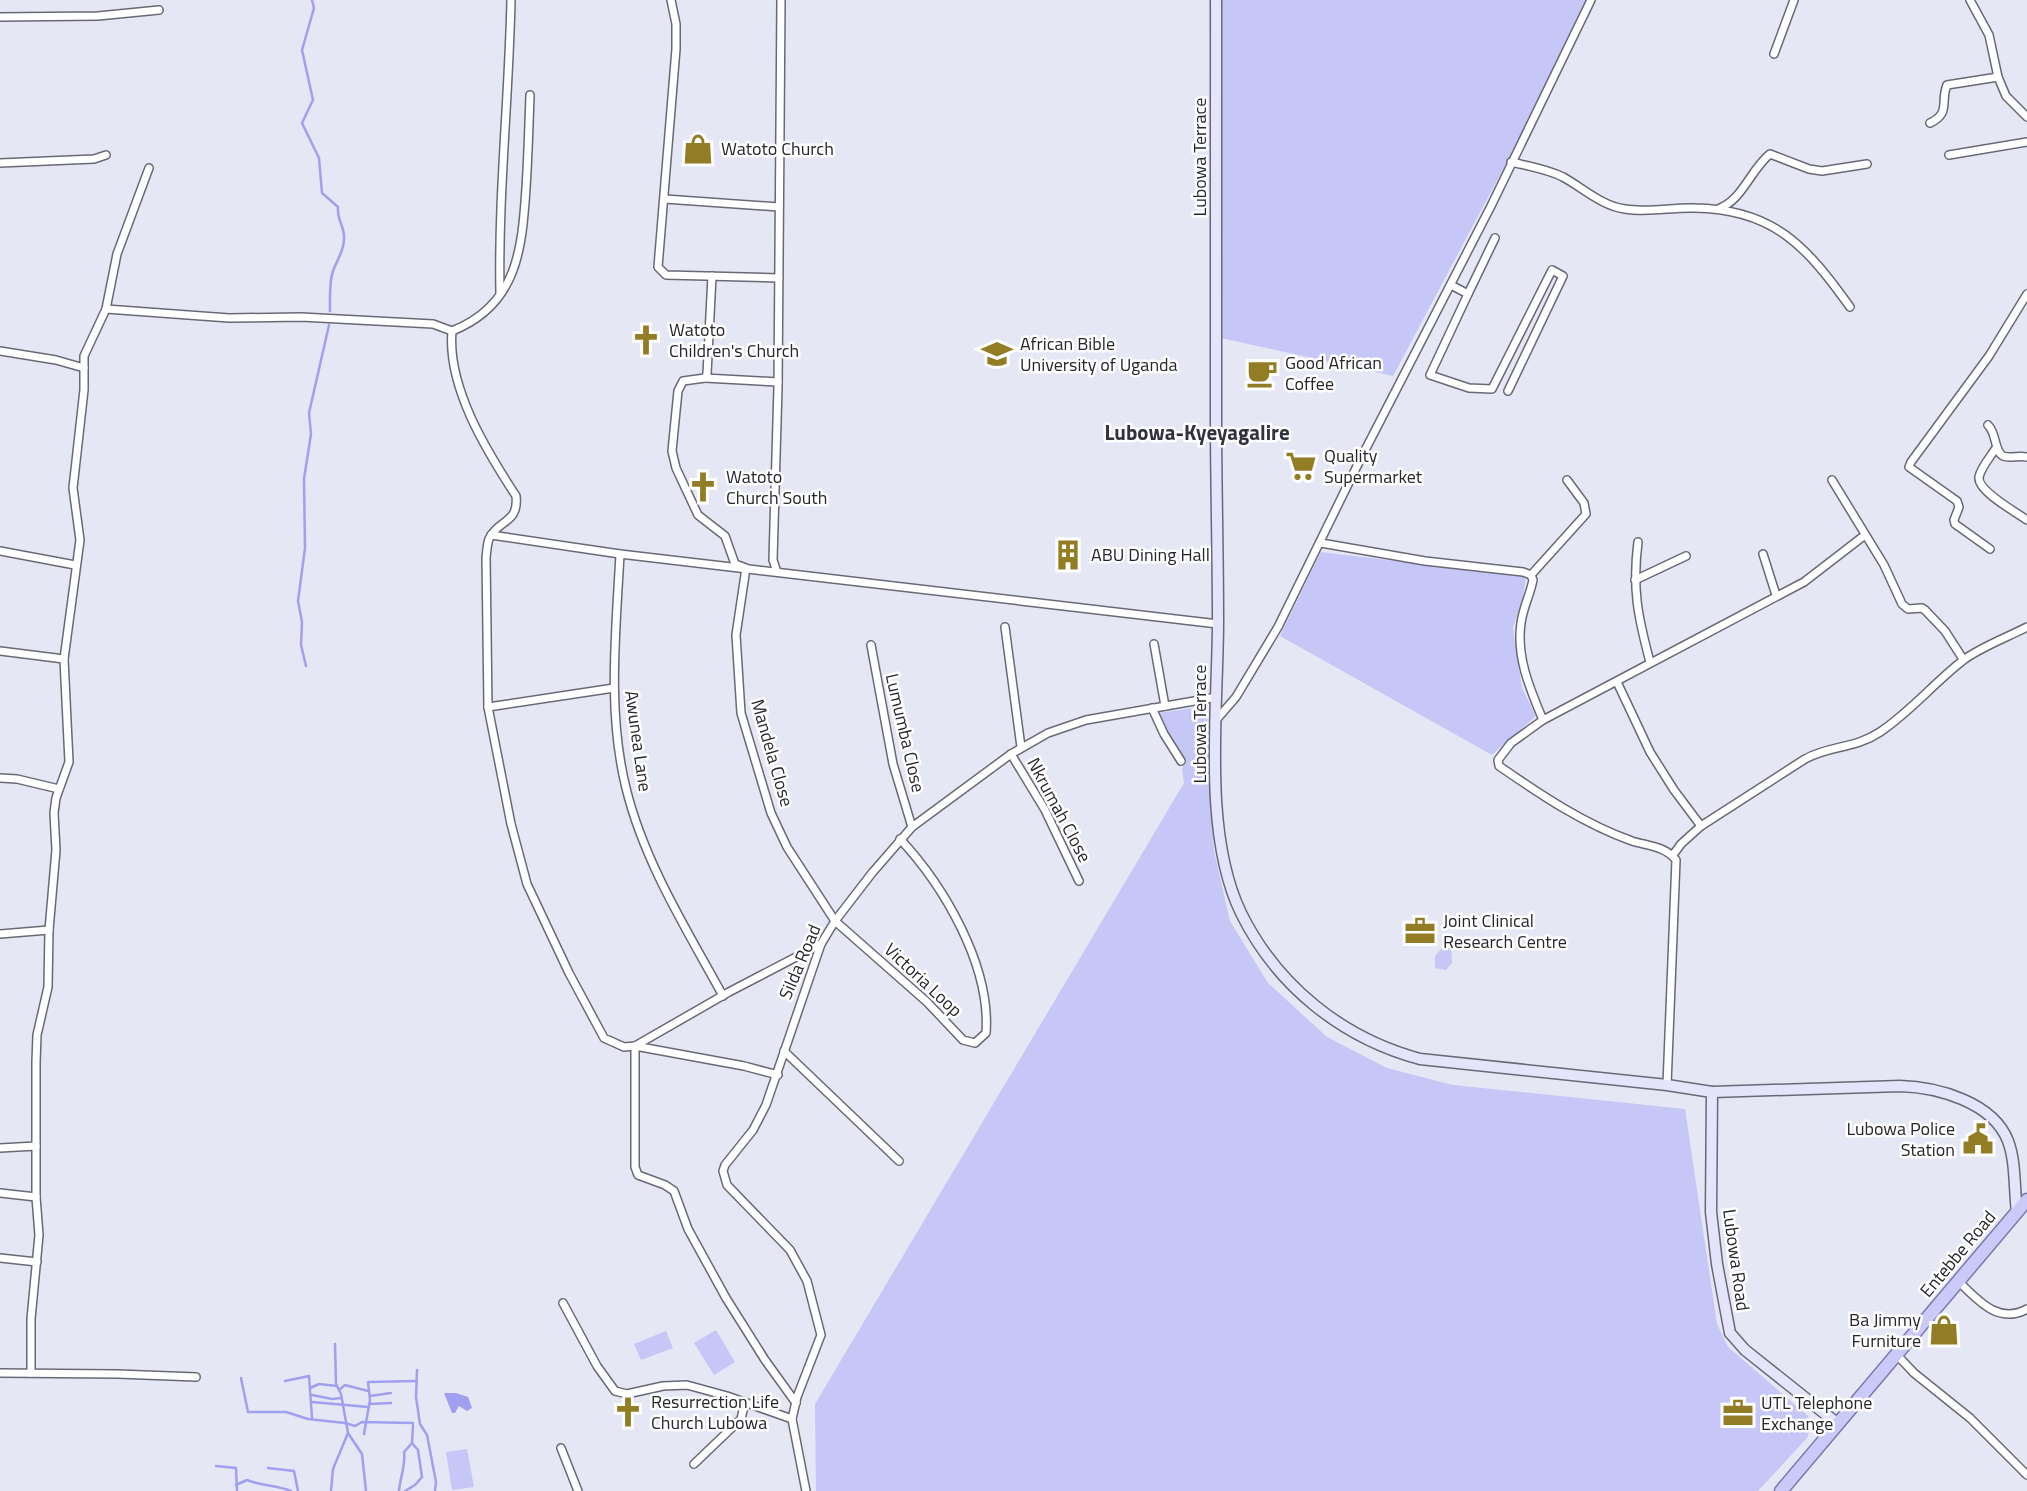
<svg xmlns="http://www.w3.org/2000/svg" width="2027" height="1491" font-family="'Titillium Web',sans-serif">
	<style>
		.green { fill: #c6c6f7 }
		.water { fill: #a19fef }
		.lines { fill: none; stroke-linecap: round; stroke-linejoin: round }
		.stream { stroke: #a19fef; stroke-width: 2.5 }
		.street-casing { stroke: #696976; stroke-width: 10 }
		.secondary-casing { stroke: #696976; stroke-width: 13 }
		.primary-casing { stroke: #7979ac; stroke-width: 15 }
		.street { stroke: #fff; stroke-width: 7 }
		.secondary { stroke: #e4e4fb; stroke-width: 10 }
		.primary { stroke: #cac9f7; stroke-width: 12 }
		.labels { text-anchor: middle; stroke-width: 5; stroke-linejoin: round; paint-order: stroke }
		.poi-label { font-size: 18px; fill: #26262b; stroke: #fff; text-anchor: start }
		.street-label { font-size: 18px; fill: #26262b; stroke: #fff }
		.quarter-label { font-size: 21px; font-weight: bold; fill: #32323d; stroke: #fff }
	</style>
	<rect width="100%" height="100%" fill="#e6e7f5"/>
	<!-- green -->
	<g class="green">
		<polygon points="1221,0 1586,0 1561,60 1393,376 1221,338"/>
		<polygon points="1321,552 1526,577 1523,598 1513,628 1522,688 1536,716 1492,755 1280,636"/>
		<polygon points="1195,708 1201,710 1207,716 1214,851 1230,921 1268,983 1327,1037 1387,1068 1453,1085 1685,1109 1717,1324 1728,1347 1808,1416 1811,1426 1807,1438 1758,1491 816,1491 815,1404 1184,783 1182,769 1186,761 1157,713"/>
		<polygon points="1451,938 1452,963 1446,970 1435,968 1435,956"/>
		<polygon points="716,1330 735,1362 714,1375 694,1343"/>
		<polygon points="666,1331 673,1348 641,1360 634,1344"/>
		<polygon points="467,1449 474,1487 452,1490 446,1452"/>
	</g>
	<!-- water -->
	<polygon class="water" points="444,1393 456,1393 468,1397 472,1408 467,1411 459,1406 455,1413 452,1413"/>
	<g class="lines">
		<!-- stream -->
		<g class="stream">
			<path d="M312,0L314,8L302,50L313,100L302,123L319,158L322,193L338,207C337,222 345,226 344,239C344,251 337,260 333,271C329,283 330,298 330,311"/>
			<polyline points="306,666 301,645 302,622 298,601 305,548 304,479 311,434 309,413 329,325"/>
			<polyline points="335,1344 336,1384 341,1394 348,1433 362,1454 366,1491"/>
			<polyline points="417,1370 416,1397 420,1424 427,1435 436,1482 435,1491"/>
			<polyline points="241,1378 248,1412 286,1412 308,1419 345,1423 355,1426 362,1422 413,1423"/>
			<polyline points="285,1381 309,1376 312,1418"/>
			<polyline points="310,1388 319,1384 337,1386"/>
			<polyline points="339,1390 345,1385 368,1391"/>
			<polyline points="312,1395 332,1399 341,1398"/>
			<polyline points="370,1396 391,1393"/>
			<polyline points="312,1402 368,1407"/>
			<polyline points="369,1404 391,1403"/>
			<polyline points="364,1434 370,1400 368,1382 417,1381"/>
			<polyline points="216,1466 236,1468 237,1491"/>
			<polyline points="268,1468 294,1471 298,1491"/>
			<path d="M236,1485L247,1480C261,1486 276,1485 291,1491"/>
			<polyline points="331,1491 333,1469 348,1433"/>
			<path d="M399,1491C400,1478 406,1464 404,1452L412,1443L413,1425"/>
			<polyline points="405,1491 415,1485 422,1477 418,1450 412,1443"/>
		</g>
		<!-- street casing -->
		<g class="street-casing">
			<g id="street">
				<polyline points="671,0 676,24 676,49 658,267 666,275 779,278"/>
				<polyline points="1970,0 1989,35 1998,77 2006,96 2027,117"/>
				<polyline points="0,17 98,16 159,10"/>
				<polyline points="1774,54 1794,0"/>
				<path d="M1930,123C1951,113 1940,102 1947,85L1998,77"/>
				<polyline points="1949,155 2027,142"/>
				<path d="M1511,162C1528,166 1547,169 1563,177C1583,188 1602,206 1625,209C1648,213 1672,207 1695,208C1774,209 1807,247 1850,307"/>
				<polyline points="0,163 94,159 106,155"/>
				<polyline points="665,199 779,207"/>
				<path d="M1718,209C1743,200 1750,170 1770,154L1809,169L1822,171L1867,164"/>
				<path d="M712,276L707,374L705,378L683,381L678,391L672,451L676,468L698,515L725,536L735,564L746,568L736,635L741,713L771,813L787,847L835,921L927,1002L963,1040L975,1043L986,1033C991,966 944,886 900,839"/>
				<polyline points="1451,285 1468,294 1495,238"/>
				<path d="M500,293C498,195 509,98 511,0"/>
				<polyline points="1468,294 1430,375 1469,388 1492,389 1552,270 1563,276 1508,391"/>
				<path d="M106,309L229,318L301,317L433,324L452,331C447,387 486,450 516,496C519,524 498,519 489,539C487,544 487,551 486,557L488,707L511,824L527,884L569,973L604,1038L624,1047L635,1046L729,992L821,944"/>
				<path d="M452,331C518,305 522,248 526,188C528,157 529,126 530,95"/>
				<polyline points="0,351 56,360 84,368"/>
				<polyline points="705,378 778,382"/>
				<path d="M1988,425C1997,434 1994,451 2003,456C2010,459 2019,455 2027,457"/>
				<path d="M1996,448C1991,456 1981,467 1979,477C1977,491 2016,512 2027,520"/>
				<polyline points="1832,480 1884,565 1902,604 1908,609 1922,608 1925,610 1945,631 1963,659"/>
				<polyline points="491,535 620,554 1218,624"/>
				<path d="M1638,542C1632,589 1638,617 1650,662"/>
				<path d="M1321,543L1425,561L1523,572L1531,575L1533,580C1530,595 1523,608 1521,623C1516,657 1530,689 1543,720"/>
				<polyline points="1990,549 1955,524 1954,520 1959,507 1957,501 1909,467 1911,462 1989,356 2027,294"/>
				<polyline points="0,551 75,565"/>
				<path d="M620,554C616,631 607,712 626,788C644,862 687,930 723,996"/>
				<polyline points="1763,554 1776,595"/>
				<polyline points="777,572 773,560 778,387 781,0"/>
				<polyline points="1531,575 1586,514 1584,503 1567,480"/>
				<polyline points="1635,580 1686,556"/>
				<polyline points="1005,627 1021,747"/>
				<polyline points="1154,644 1165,706"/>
				<polyline points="871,645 893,764 912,827"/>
				<polyline points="0,651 64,659"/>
				<polyline points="1617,682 1650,752 1674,790 1701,826"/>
				<polyline points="488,707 614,688"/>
				<polyline points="1152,708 1164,734 1181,761"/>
				<polyline points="1217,719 1236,697 1278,627 1360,460 1491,206 1591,0"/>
				<polyline points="1011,754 1045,810 1079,881"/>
				<polyline points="0,778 17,779 59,789"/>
				<path d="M1673,855L1681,844L1701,826L1805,759C1830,745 1855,749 1880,732C1910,712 1933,684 1961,662C1976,649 2008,637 2027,627"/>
				<polyline points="0,934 49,930"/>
				<polyline points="784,1051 899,1161"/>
				<polyline points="778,1075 744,1066 635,1046 635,1167 638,1175 665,1185 674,1191 688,1229 726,1298 765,1360 796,1403"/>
				<path d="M1667,1085L1676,860C1665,846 1648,846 1632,841C1584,824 1541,795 1499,766L1498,760L1511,743L1543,720L1804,582L1865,535"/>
				<polyline points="0,1148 36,1146"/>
				<polyline points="0,1193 36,1197"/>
				<polyline points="0,1258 37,1262"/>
				<path d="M1958,1281C1978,1300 1998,1325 2027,1309"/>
				<polyline points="563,1303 597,1366 615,1391 627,1394 663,1386 687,1385 727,1396 792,1419"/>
				<polyline points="1896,1354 1914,1373 1970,1418 2027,1475"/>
				<polyline points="0,1373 118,1374 196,1377"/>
				<polyline points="31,1373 31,1319 39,1235 36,1197 36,1062 37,1035 48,987 49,930 56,850 54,813 56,798 69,762 64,659 80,540 73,488 84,390 84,356 106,309 117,254 149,168"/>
				<polyline points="561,1448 578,1491"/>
				<polyline points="694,1464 741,1419 745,1402"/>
				<polyline points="806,1491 792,1419 797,1397 821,1335 807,1281 790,1250 727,1185 723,1171 725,1165 753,1130 766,1105 821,944 835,921 872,873 912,827 1011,754 1048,733 1086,720 1217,697"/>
			</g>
		</g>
		<!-- secondary casing -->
		<g class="secondary-casing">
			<g id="secondary">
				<path d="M1216,0C1217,139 1216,278 1216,418C1216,485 1218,553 1218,621C1218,709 1202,833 1241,913C1277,986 1342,1038 1420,1059L1667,1085L1712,1092L1900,1086C1937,1087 1993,1102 2008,1141C2016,1162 2014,1189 2017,1212"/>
				<polyline points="1712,1092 1711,1212 1717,1264 1730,1333 1745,1350 1838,1424"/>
			</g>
		</g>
		<!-- primary casing -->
		<g class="primary-casing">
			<polyline id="primary" points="1781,1491 2027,1200"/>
		</g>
		<!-- street -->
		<use href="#street" class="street"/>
		<!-- secondary -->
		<use href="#secondary" class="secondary"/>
		<!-- primary -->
		<use href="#primary" class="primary"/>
	</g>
	<!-- icons -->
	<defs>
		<g id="shop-bare" transform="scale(2.415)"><path d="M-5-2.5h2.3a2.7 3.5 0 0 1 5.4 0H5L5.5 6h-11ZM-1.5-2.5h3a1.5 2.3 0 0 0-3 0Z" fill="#937d24" stroke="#fff" stroke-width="2.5" paint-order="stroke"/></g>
		<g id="church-bare" transform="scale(2.415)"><path d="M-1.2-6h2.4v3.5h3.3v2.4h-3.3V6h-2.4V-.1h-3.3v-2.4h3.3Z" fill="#937d24" stroke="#fff" stroke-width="2.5" paint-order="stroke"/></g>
		<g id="university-bare" transform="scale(2.415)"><path d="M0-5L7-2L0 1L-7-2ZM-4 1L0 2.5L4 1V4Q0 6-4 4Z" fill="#937d24" stroke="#fff" stroke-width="2.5" paint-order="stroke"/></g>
		<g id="cafe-bare" transform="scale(2.415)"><path d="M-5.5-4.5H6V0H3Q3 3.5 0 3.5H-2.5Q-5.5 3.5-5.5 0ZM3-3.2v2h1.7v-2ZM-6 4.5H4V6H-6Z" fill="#937d24" stroke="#fff" stroke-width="2.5" paint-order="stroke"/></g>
		<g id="supermarket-bare" transform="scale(2.415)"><path d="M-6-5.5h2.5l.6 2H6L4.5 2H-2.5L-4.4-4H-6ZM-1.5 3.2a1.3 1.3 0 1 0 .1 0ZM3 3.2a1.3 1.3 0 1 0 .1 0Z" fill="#937d24" stroke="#fff" stroke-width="2.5" paint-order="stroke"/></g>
		<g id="building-bare" transform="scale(2.415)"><path d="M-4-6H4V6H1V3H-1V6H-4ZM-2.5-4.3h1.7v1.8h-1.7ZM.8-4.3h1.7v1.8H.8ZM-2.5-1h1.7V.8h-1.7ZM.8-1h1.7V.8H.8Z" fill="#937d24" stroke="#fff" stroke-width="2.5" paint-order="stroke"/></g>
		<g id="office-bare" transform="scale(2.415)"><path d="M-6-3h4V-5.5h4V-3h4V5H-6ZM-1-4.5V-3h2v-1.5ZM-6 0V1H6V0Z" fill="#937d24" stroke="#fff" stroke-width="2.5" paint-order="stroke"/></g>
		<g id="civic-bare" transform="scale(2.415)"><path d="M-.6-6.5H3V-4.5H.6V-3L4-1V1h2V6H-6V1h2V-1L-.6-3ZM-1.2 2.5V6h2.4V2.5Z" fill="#937d24" stroke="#fff" stroke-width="2.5" paint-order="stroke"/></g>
	</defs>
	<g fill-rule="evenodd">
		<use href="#shop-bare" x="698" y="149"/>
		<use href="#church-bare" x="646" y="340"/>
		<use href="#university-bare" x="997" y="354"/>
		<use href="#cafe-bare" x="1262" y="373"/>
		<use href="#supermarket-bare" x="1301" y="466"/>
		<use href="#church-bare" x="703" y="487"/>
		<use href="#building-bare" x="1068" y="555"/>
		<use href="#office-bare" x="1420" y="931"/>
		<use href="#civic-bare" x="1978" y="1139"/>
		<use href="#shop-bare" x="1944" y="1330"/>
		<use href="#church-bare" x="628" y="1412"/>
		<use href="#office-bare" x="1738" y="1413"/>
	</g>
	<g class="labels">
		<!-- poi labels -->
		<g class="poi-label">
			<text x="721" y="155">Watoto Church</text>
			<text x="669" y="336">Watoto<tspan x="669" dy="21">Children's Church</tspan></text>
			<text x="1020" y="350">African Bible<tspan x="1020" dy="21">University of Uganda</tspan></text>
			<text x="1285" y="369">Good African<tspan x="1285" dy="21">Coffee</tspan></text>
			<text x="1324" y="462">Quality<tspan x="1324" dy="21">Supermarket</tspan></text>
			<text x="726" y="483">Watoto<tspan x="726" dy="21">Church South</tspan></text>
			<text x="1091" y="561">ABU Dining Hall</text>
			<text x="1443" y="927">Joint Clinical<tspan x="1443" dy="21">Research Centre</tspan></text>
			<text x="1955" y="1135" text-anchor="end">Lubowa Police<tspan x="1955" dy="21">Station</tspan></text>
			<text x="1921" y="1326" text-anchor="end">Ba Jimmy<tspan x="1921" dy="21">Furniture</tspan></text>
			<text x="651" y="1408">Resurrection Life<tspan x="651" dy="21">Church Lubowa</tspan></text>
			<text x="1761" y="1409">UTL Telephone<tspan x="1761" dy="21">Exchange</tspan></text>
		</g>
		<!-- street labels -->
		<g class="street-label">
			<text transform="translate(1200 157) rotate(-90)" y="6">Lubowa Terrace</text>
			<text transform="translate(1200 724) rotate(-90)" y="6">Lubowa Terrace</text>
			<text transform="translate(905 733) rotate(77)" y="6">Lumumba Close</text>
			<text transform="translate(638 741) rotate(82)" y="6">Awunea Lane</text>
			<text transform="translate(772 753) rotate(74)" y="6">Mandela Close</text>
			<text transform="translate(1059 810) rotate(62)" y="6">Nkrumah Close</text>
			<text transform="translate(800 962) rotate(-67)" y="6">Silda Road</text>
			<text transform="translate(923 980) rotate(43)" y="6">Victoria Loop</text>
			<text transform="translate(1958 1254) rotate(-50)" y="6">Entebbe Road</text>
			<text transform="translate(1736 1260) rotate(82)" y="6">Lubowa Road</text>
		</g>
		<!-- quarter labels -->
		<g class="quarter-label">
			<text x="1197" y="440">Lubowa-Kyeyagalire</text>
		</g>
	</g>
</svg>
